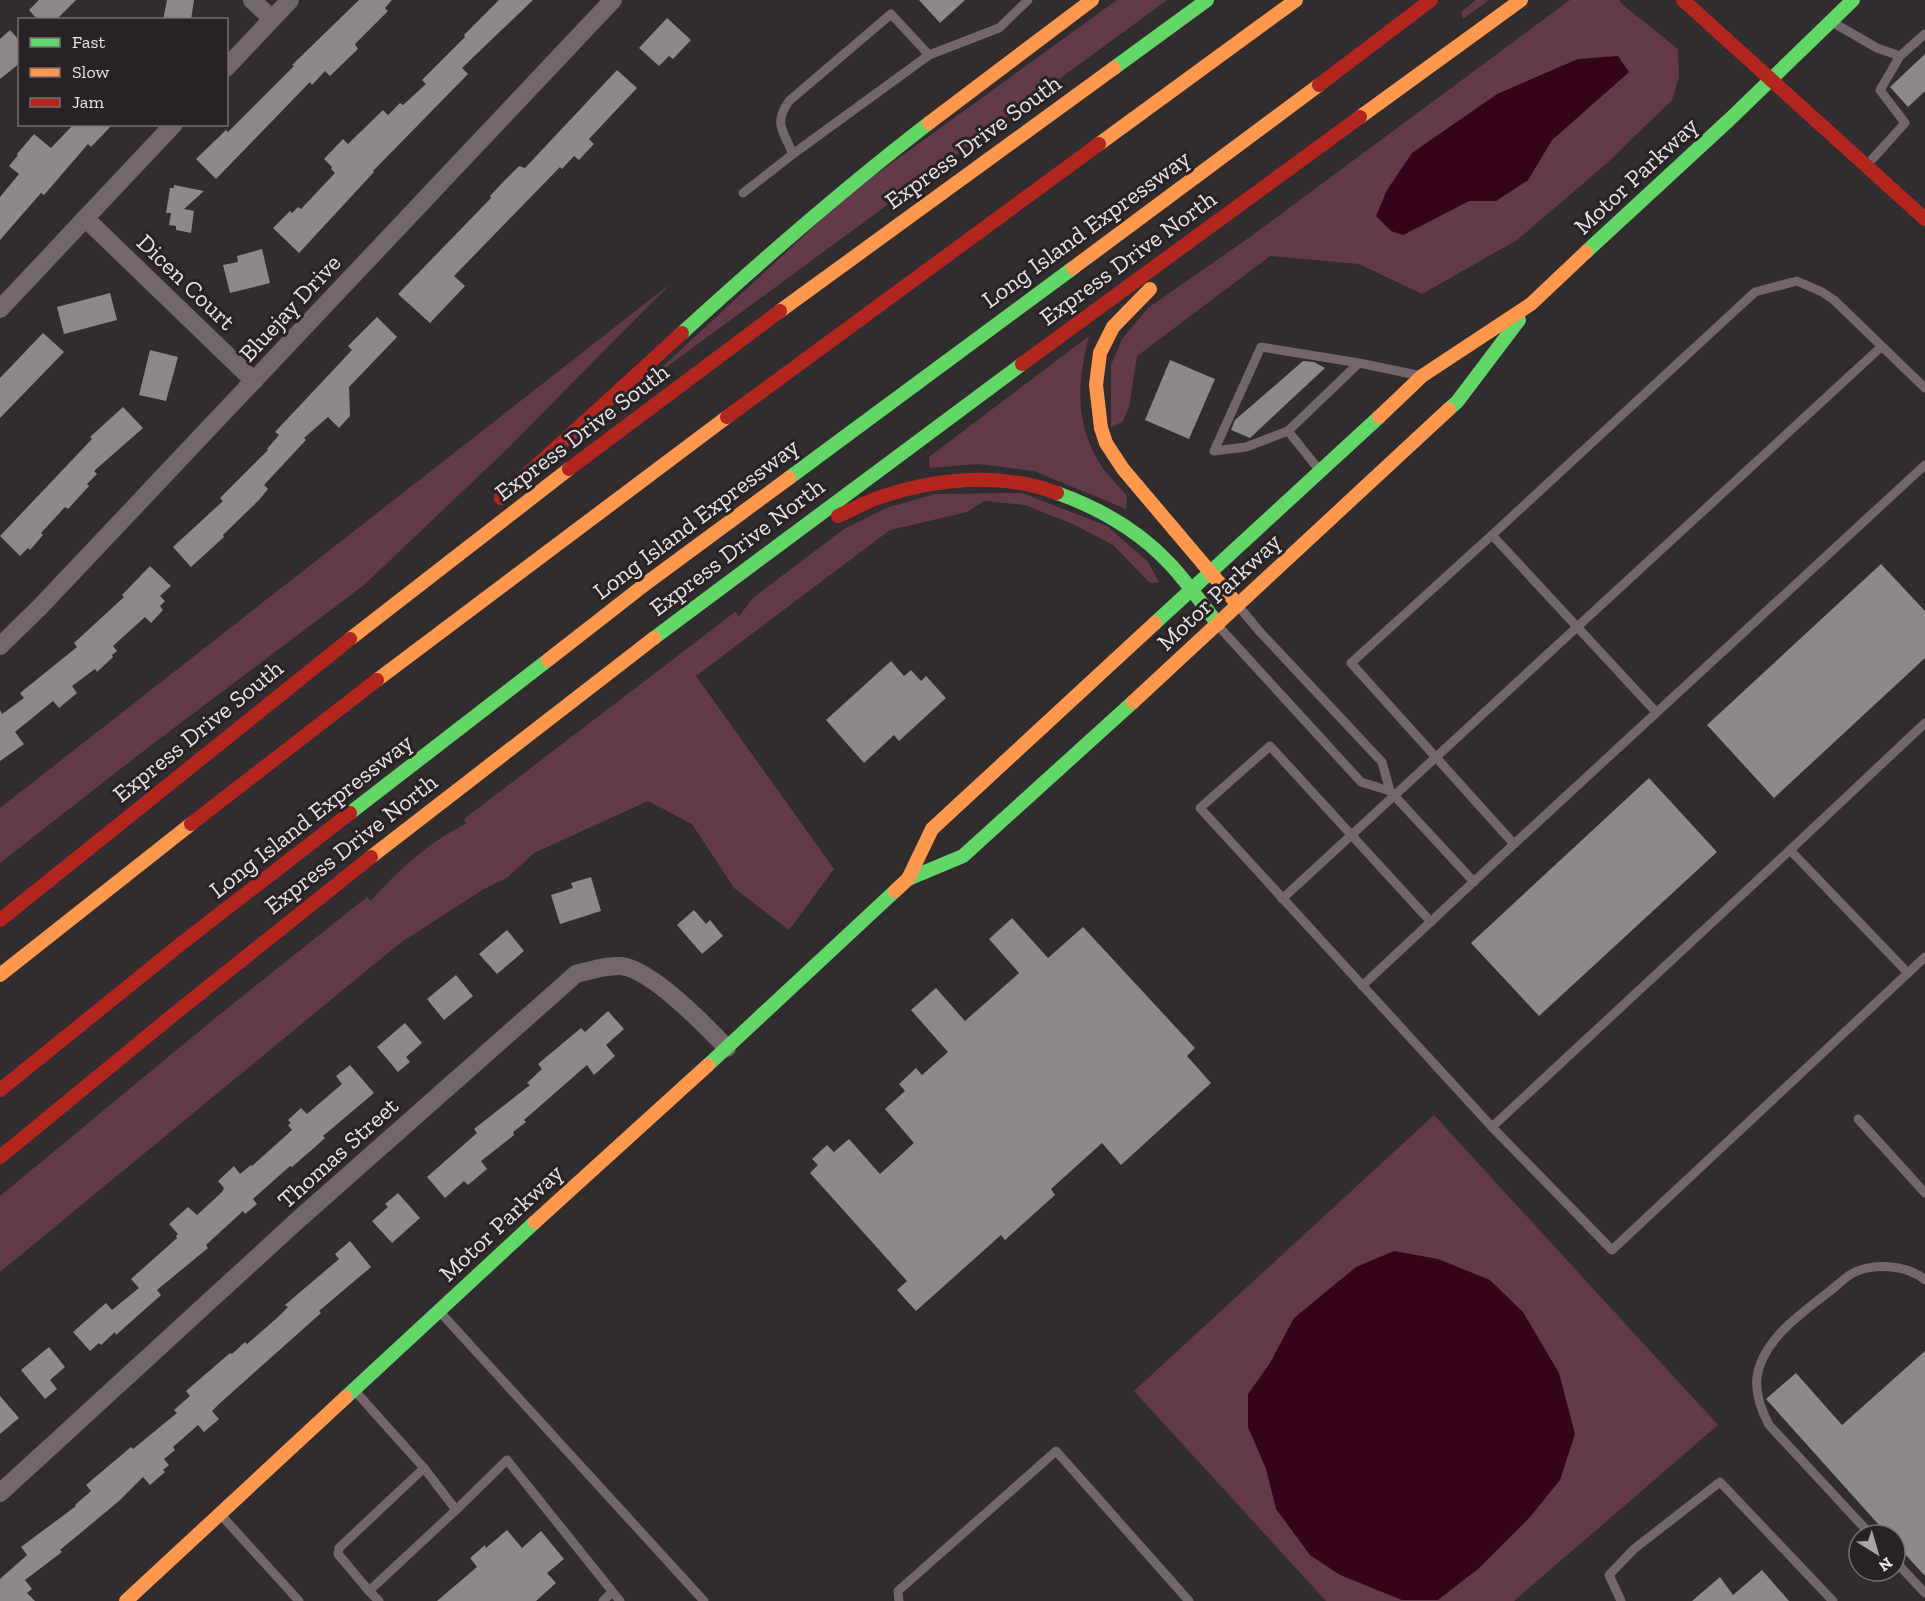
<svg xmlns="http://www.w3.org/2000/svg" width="1925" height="1601" font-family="'Zilla Slab',serif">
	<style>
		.green { fill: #643a48; fill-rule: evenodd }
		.water { fill: #36041a }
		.building { fill: #8d898b }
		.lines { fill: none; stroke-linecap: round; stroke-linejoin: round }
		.lane { stroke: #73676b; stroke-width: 9 }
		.street { stroke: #73676b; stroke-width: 18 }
		.fast { stroke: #63d668; stroke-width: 14 }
		.slow { stroke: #ff974d; stroke-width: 14 }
		.jam { stroke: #b3261e; stroke-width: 14 }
		.labels { text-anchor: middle; stroke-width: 6; stroke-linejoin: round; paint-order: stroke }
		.street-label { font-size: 24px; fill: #e8e3e5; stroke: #292224 }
	</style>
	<rect width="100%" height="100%" fill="#312d2f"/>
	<!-- green -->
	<g class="green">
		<polygon points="1117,0 1167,0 646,382 849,194"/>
		<polygon points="1476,0 1489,0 1463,19 1461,12"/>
		<path d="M1570,0H1619L1623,5L1678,49L1679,77L1672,100L1607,163L1517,240L1422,294L1359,264L1270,256L1137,356L1129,407L1123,421L1111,428V365L1122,339L1148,308L1250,237ZM1629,72L1552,140L1528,180L1496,201H1469L1403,235Z"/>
		<polygon points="670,284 505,451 364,585 146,749 0,863 0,808"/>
		<path d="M1089,336C1077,384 1074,423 1102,467C1109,477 1119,486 1127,496L1126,509L1034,471L978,464L930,468L929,457Z"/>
		<path d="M1022,493L1107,526L1148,562L1159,582L1150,583L1113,545L1075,525L1025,505L984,501L967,512L890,530L696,676L834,869L789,930L734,888L692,824L648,801L534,853L508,877L484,889L400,943L0,1272V1196L219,1015L367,897L371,901C397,871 430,841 466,824L464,819L735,612L739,616L754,597L844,529L886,508L935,494Z"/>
		<polygon points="1434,1115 1718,1425 1514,1601 1326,1601 1134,1391"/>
	</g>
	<!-- water -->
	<g class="water">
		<polygon points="1618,56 1629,72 1552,140 1528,180 1496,201 1469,201 1403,235 1391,231 1376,216 1387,190 1412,153 1497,94 1578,59"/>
		<polygon points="1394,1251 1438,1259 1490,1280 1523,1312 1559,1373 1575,1434 1560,1480 1530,1517 1478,1569 1438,1600 1402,1600 1340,1575 1310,1555 1276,1509 1266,1469 1248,1427 1248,1394 1270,1363 1294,1318 1356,1267"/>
	</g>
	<!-- building -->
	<g class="building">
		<polygon points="39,0 76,0 56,20 38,20 29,10"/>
		<polygon points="167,0 194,0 191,20 163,20"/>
		<polygon points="359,0 392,0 385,8 388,11 355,44 358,49 330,76 325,71 312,85 310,82 216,179 196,159 226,130 228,132 294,66 292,65"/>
		<polygon points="499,0 533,0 462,68 468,74 373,171 374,172 299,253 273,228 290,211 292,213 298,207 301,209 335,173 331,169 332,167 324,159 343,139 348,144 383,110 388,115 400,103 403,105 426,84 422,80 465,37 464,35"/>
		<polygon points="919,0 965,0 940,23"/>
		<polygon points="667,18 691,40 673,59 669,56 659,66 639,48"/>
		<polygon points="10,30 20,41 20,63 0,79 0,39"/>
		<polygon points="1925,54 1925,91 1908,107 1890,87"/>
		<polygon points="617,70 637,88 589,139 594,144 579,160 574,156 562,169 560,167 454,276 465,286 430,323 398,294 491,198 490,196 503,182 519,166 525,168"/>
		<polygon points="74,124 113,124 91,147 88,144 44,195 41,193 0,240 0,197 19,174 9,166 18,155 17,154 34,134 51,148"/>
		<polygon points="174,185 204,191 184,209 194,211 191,233 176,230 176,226 169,225 171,213 166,213 170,188 174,188"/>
		<polygon points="262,249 270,283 230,293 223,265 238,262 237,256"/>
		<polygon points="110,293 117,320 64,334 57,307"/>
		<polygon points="377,317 397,337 349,387 350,416 339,428 328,417 304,438 306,440 264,485 268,489 259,500 223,535 224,537 191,567 173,547 223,501 220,498 268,450 267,449 279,435 275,432 352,350 348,346"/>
		<polygon points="43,333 64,352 0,418 0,378"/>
		<polygon points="150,350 178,357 166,401 139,395"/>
		<polygon points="1170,360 1215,379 1189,439 1145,420"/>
		<polygon points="1303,361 1314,362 1325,368 1250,438 1231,430 1235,420"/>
		<polygon points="123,407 143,428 94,471 97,474 87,484 89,486 68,509 65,507 41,533 43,535 30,550 28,548 20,556 0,536 92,439 90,437"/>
		<polygon points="1881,564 1925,611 1925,658 1774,798 1707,725"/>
		<polygon points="150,566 171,586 160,596 165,601 160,606 163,610 151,623 145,617 113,646 117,651 112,655 113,657 97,672 95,669 72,686 77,693 59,708 53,701 15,732 24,744 0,761 0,710 2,714 24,698 20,693 77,647 74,643 124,597 122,595"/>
		<polygon points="891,661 904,676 911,670 921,681 926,676 946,698 899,741 894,735 864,763 826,720"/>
		<polygon points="1649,778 1717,852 1539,1016 1471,943"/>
		<polygon points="591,877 601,911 560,924 551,895 573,888 571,883"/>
		<polygon points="694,910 706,924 710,920 723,936 702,954 677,925"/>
		<polygon points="1012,918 1048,958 1083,927 1195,1048 1187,1056 1211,1083 1121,1165 1102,1143 1051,1189 1055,1195 1005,1240 1001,1235 916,1311 897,1290 907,1281 810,1173 818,1165 812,1159 827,1145 834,1152 849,1139 880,1174 914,1143 885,1109 905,1091 899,1084 916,1068 922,1075 948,1052 911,1010 936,988 965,1021 1019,973 989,939"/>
		<polygon points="507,930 524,951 497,974 479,954"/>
		<polygon points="456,975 473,996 444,1020 427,999"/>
		<polygon points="608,1011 624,1029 606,1045 615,1056 594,1075 587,1065 524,1120 526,1122 513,1132 514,1135 481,1161 487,1169 468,1185 464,1181 445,1198 427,1177 477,1133 474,1129 530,1085 527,1083 542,1069 538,1064 581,1028 585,1032"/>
		<polygon points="405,1023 422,1043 406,1057 410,1062 398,1072 377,1047"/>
		<polygon points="350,1065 374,1093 323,1136 325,1138 315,1147 292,1167 290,1166 253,1199 257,1204 245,1214 243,1211 206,1245 208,1248 157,1290 161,1295 116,1335 115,1332 101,1345 99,1343 90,1351 73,1332 106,1303 112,1310 139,1288 131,1279 177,1238 176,1236 178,1234 169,1224 188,1207 197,1215 222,1192 224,1188 218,1181 234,1166 240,1174 251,1165 252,1166 292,1130 288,1125 291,1123 288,1120 301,1108 307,1114 342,1084 336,1076"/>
		<polygon points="398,1193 420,1218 392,1243 372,1221 388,1207 385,1204"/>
		<polygon points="350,1241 371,1267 319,1311 321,1313 219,1404 212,1411 219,1419 204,1432 198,1425 173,1447 175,1450 164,1459 169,1465 163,1470 165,1472 150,1485 143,1477 119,1501 60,1550 62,1552 25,1580 32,1589 27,1593 35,1601 0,1601 0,1579 27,1555 21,1547 76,1506 75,1505 91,1491 86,1485 131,1447 133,1449 177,1413 174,1410 190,1396 186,1391 230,1353 232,1354 245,1342 247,1344 277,1318 288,1307 285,1305 339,1259 335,1254"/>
		<polygon points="49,1347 65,1367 50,1380 57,1389 45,1399 21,1370"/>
		<polygon points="1925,1351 1925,1576 1895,1543 1895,1535 1888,1535 1766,1399 1796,1373 1842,1425"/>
		<polygon points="0,1396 19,1418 0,1434"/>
		<polygon points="507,1530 522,1548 541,1531 564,1559 547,1573 556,1583 536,1601 437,1601 477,1567 470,1558 485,1545 486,1548"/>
		<polygon points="1762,1570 1789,1601 1692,1601 1720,1577 1733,1595"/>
	</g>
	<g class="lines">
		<!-- lane -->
		<g class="lane">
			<polyline points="1832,22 1877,48 1900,56"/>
			<path d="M793,154C783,130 773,124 789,101L891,14L929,55"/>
			<polyline points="1867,165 1905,123 1880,90 1900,56 1925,34"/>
			<polyline points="743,193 793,154 929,55 999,28 1028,0"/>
			<polyline points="1359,363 1288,431 1246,447 1214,451 1261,347 1359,363 1417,375"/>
			<polyline points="1288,431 1320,471"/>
			<polyline points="1492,535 1755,292 1797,281 1822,292 1834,300 1925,388"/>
			<polyline points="1240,608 1260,632 1382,762 1390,791 1474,882"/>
			<polyline points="1221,629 1361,782 1390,791"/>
			<polyline points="1656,712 1492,535 1351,663 1514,844 1925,465"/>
			<polyline points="1925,723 1790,850 1908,973 1925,957"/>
			<polyline points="1790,850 1492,1127 1612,1250 1908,973"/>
			<polyline points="1282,899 1881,347"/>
			<polyline points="1431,922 1270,746 1200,808 1492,1127"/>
			<polyline points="1362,986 1514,844"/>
			<polyline points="1858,1119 1925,1193"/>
			<polyline points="440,1312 704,1601"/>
			<polyline points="355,1391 424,1468 456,1510"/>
			<polyline points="221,1515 299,1601"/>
			<path d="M1871,1535L1769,1425C1761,1410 1755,1394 1757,1377C1762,1340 1803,1312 1830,1291C1838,1285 1846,1276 1855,1272C1876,1263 1908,1265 1925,1280"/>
			<polyline points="1895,1561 1925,1593"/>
			<polyline points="369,1591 338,1554 339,1548 424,1468"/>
			<polyline points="379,1601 369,1591 456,1510 507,1460 620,1601"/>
			<polyline points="603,1601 612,1592"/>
			<polyline points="899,1601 898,1591 1056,1451 1189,1601"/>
			<polyline points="1621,1601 1609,1575 1634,1549 1720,1482 1833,1601"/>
		</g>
		<!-- street -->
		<g class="street">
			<polyline points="252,0 272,19"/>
			<polyline points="226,68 290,0"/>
			<polyline points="85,218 254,381"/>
			<polyline points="0,309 174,124"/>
			<polyline points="0,646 40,607 613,0"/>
			<path d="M0,1493L299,1219L576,974C591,970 606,965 621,966C651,969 706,1026 727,1048"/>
		</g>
		<!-- fast -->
		<g class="fast">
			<polyline points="1114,68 1207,0"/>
			<polyline points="1586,252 1729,120 1853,0"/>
			<path d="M682,333C762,260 843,189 929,123"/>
			<polyline points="1449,409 1457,402 1519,320"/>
			<polyline points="789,478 1073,268"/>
			<path d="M1057,493C1099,508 1138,530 1169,563C1187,582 1202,604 1218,624"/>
			<polyline points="1155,623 1379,417"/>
			<polyline points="654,638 1022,364"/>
			<polyline points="350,813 548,660"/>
			<polyline points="908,879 963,856 1133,702"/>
			<polyline points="708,1065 895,891"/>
			<polyline points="346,1397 535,1222"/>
		</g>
		<!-- slow -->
		<g class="slow">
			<polyline points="1360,117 1521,0"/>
			<polyline points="929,123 1092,0"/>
			<polyline points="1099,144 1296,0"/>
			<polyline points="1073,268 1319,85"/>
			<polyline points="1150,289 1113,327 1100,353 1096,385 1101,428 1106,443 1123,469 1238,605"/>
			<polyline points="780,311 1114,68"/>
			<polyline points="1379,417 1422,376 1531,304 1586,252"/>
			<polyline points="350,639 569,469"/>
			<polyline points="548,660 648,582 789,478"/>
			<polyline points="377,680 727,417"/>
			<polyline points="1133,702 1449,409"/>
			<polyline points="371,857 654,638"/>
			<polyline points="895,891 908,879 932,829 1155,623"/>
			<polyline points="0,975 191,824"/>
			<polyline points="535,1222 708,1065"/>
			<polyline points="126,1601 346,1397"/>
		</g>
		<!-- jam -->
		<g class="jam">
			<polyline points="1683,0 1925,219"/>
			<polyline points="1319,85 1431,0"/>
			<polyline points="1022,364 1360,117"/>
			<polyline points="727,417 1099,144"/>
			<polyline points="569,469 780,311"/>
			<polyline points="501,498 682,333"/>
			<path d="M838,516C852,510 866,502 880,497C936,478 1001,472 1057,493"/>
			<polyline points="191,824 377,680"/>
			<polyline points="0,920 350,639"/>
			<polyline points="0,1090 182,943 350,813"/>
			<polyline points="0,1157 173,1015 371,857"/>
		</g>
	</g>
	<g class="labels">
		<!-- street labels -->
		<g class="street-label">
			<text transform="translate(973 142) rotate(-36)" y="8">Express Drive South</text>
			<text transform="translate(1636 176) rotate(-43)" y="8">Motor Parkway</text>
			<text transform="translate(1086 229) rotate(-36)" y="8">Long Island Expressway</text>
			<text transform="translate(1128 258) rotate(-36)" y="8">Express Drive North</text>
			<text transform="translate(186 282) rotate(44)" y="8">Dicen Court</text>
			<text transform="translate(290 308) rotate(-47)" y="8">Bluejay Drive</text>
			<text transform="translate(582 432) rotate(-37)" y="8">Express Drive South</text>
			<text transform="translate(696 519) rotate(-37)" y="8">Long Island Expressway</text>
			<text transform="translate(737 547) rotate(-37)" y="8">Express Drive North</text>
			<text transform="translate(1219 592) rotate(-43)" y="8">Motor Parkway</text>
			<text transform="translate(198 731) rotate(-39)" y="8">Express Drive South</text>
			<text transform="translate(311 816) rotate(-38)" y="8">Long Island Expressway</text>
			<text transform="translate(351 844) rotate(-38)" y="8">Express Drive North</text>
			<text transform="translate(338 1153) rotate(-42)" y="8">Thomas Street</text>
			<text transform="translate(501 1223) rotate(-43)" y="8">Motor Parkway</text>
		</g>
	</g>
	<!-- legend -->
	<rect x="18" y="18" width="210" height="108" fill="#292224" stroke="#756f71" stroke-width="1.5"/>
	<rect x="30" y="38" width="30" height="9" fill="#63d668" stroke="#756f71" stroke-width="1.5"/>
	<text x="72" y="48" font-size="18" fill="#e8e3e5">Fast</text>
	<rect x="30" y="68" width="30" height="9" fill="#ff974d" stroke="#756f71" stroke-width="1.5"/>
	<text x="72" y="78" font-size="18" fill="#e8e3e5">Slow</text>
	<rect x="30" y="98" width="30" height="9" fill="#b3261e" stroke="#756f71" stroke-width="1.5"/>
	<text x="72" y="108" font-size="18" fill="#e8e3e5">Jam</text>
	<!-- north arrow -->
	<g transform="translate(1877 1553) rotate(143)"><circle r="28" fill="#292224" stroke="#756f71" stroke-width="1.5"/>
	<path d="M0-4.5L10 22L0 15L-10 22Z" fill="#a8a3a5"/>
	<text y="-9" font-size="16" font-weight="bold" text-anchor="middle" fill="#e8e3e5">N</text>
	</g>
</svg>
